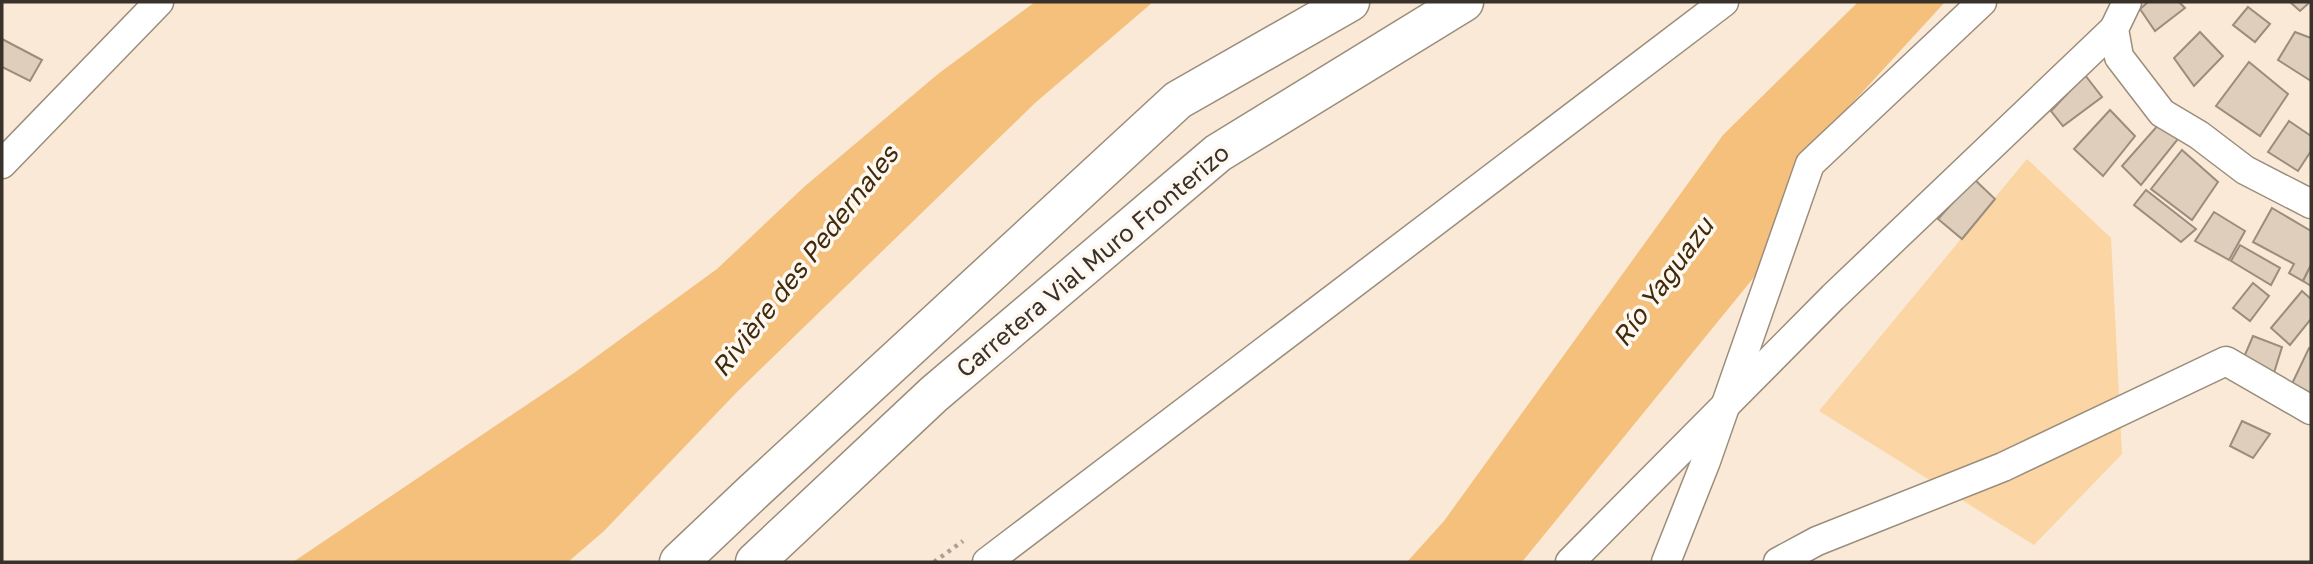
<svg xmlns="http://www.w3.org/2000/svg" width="2313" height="564" font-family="'Golos Text',sans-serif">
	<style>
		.green { fill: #fbd5a3 }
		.water { fill: #f4c07b }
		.building { fill: #decebb; stroke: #9b8d7b; stroke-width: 2 }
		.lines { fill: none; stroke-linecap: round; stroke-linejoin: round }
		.street-casing { stroke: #9b8d7b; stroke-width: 31 }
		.secondary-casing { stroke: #9b8d7b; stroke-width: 41 }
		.path { stroke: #aca091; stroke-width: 4.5; stroke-dasharray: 3.5 5; stroke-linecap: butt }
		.street { stroke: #fff; stroke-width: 28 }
		.secondary { stroke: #fff; stroke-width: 38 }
		.labels { text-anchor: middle; stroke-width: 7; stroke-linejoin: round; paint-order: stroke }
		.street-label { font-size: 24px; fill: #38322a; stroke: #fff8f0 }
		.water-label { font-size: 26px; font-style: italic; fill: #402b0c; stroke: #fff8f0 }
	</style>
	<rect width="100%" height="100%" fill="#f9e9d6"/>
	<!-- green -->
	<polygon class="green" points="2027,159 2111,238 2122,454 2034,545 1819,411"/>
	<!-- water -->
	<g class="water">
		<polygon points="1035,2 1153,2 1035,103 737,392 604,531 568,562 293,562 574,373 717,269 804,187 938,74"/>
		<polygon points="1858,2 1945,2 1823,135 1768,260 1522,562 1407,562 1444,521 1723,135"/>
	</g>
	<!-- building -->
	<g class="building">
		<polygon points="2148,2 2179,2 2185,8 2155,31 2140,9"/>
		<polygon points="2290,2 2310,2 2300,11"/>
		<polygon points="2248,7 2270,24 2255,42 2233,25"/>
		<polygon points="2200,32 2223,56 2194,86 2174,58"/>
		<polygon points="2295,32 2311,38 2311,81 2278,60"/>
		<polygon points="2,39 42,60 30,81 2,67"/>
		<polygon points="2249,62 2288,94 2260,136 2216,106"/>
		<polygon points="2085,75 2102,97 2063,126 2051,111"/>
		<polygon points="2110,110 2135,136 2103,176 2074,149"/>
		<polygon points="2289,121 2311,136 2311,151 2298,171 2268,152"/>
		<polygon points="2159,124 2178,139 2141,185 2122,166"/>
		<polygon points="2182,150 2218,182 2192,220 2151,189"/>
		<polygon points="1974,179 1995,199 1962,239 1938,219"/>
		<polygon points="2146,190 2196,229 2181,242 2134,205"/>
		<polygon points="2272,208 2311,231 2311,265 2303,281 2289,273 2294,264 2253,242"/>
		<polygon points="2214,212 2245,231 2229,260 2195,241"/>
		<polygon points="2240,245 2280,268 2271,285 2231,261"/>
		<polygon points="2311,265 2311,286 2303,281"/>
		<polygon points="2253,283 2269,296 2250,321 2233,308"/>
		<polygon points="2302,291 2311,299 2311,319 2290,345 2271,328"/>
		<polygon points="2253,336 2282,347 2273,376 2241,364"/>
		<polygon points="2309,348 2311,349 2311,399 2289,390"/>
		<polygon points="2242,421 2270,434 2253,458 2230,446"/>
	</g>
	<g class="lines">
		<!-- street casing -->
		<g class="street-casing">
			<g id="street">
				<polyline points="2127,2 2114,29 2119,57 2162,113 2199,135 2245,170 2311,204"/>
				<polyline points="2,164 159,2"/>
				<polyline points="987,562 1724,2"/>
				<polyline points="1570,562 1833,297 2114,29"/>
				<polyline points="1666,562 1706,461 1810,164 1982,2"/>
				<polyline points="1778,562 1817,541 2003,467 2226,361 2311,410"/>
			</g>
		</g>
		<!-- secondary casing -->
		<g class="secondary-casing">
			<g id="secondary">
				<polyline points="679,562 754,491 1178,100 1350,2"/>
				<polyline points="755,562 934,394 1218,153 1464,2"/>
			</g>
		</g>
		<!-- path -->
		<polyline class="path" points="934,562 963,541"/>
		<!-- street -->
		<use href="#street" class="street"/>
		<!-- secondary -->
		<use href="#secondary" class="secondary"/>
	</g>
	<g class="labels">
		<!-- street labels -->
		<g class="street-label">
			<text transform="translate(1093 261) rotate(-40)" y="8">Carretera Vial Muro Fronterizo</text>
		</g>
		<!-- water labels -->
		<g class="water-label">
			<text transform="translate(805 261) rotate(-52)" y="9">Rivière des Pedernales</text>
			<text transform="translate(1663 282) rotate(-54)" y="9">Río Yaguazu</text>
		</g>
	</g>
	<!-- border -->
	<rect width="2313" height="564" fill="none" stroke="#38322a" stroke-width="7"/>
</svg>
